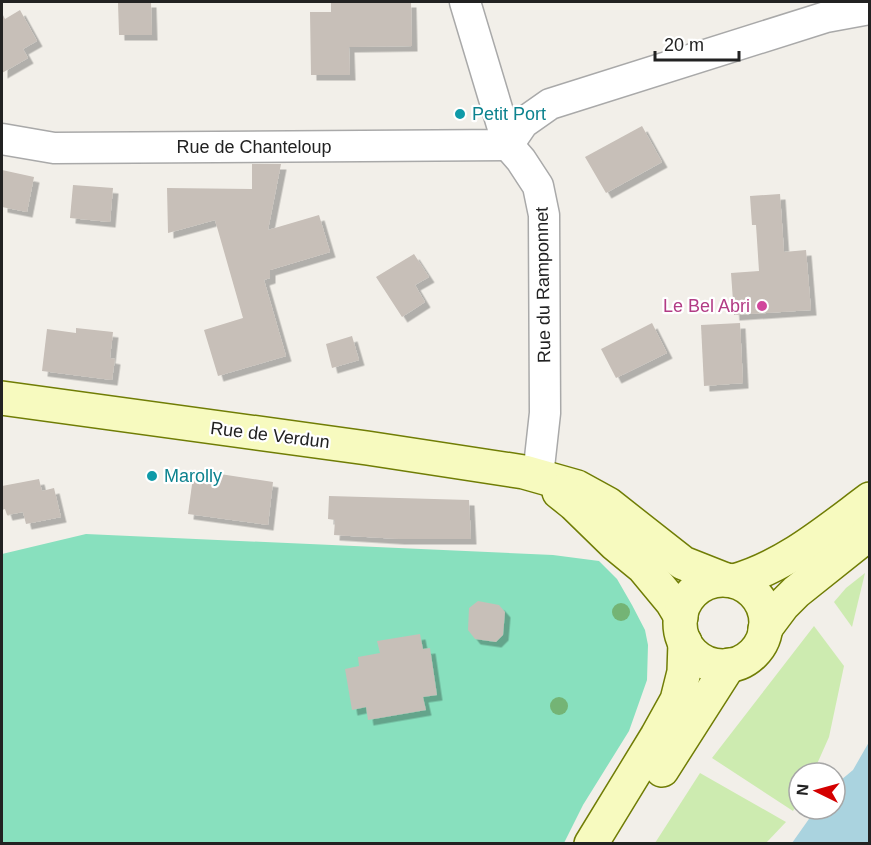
<svg xmlns="http://www.w3.org/2000/svg" width="871" height="845" font-family="Arial,sans-serif">
	<style>
		.grass { fill: #cdebb0 }
		.pitch { fill: #88e0be }
		.water { fill: #aad3df }
		.building { fill: #c7bfb8; filter: url(#shadow) }
		.lines { fill: none; stroke-linecap: round; stroke-linejoin: round }
		.minor-casing { stroke: #a9a9a9; stroke-width: 33 }
		.secondary-casing { stroke: #707d05; stroke-width: 36 }
		.minor { stroke: #fff; stroke-width: 30 }
		.secondary { stroke: #f7fabf; stroke-width: 33 }
		.tree { fill: #74b475 }
		.culture-dot { fill: #0f9aa8; stroke: #fff; stroke-width: 2 }
		.hotel-dot { fill: #d1479c; stroke: #fff; stroke-width: 2 }
		.labels { text-anchor: middle; stroke-width: 4.5; stroke-linejoin: round; paint-order: stroke }
		.culture-label { font-size: 18px; fill: #0d838f; stroke: #fff; text-anchor: start }
		.street-label { font-size: 18px; fill: #222; stroke: #fff }
		.hotel-label { font-size: 18px; fill: #b23c85; stroke: #fff; text-anchor: end }
	</style>
	<defs>
		<filter id="shadow"><feDropShadow dx="5.5" dy="5.5" stdDeviation="0" flood-color="#0004"/></filter>
	</defs>
	<rect width="100%" height="100%" fill="#f2efe9"/>
	<!-- grass -->
	<g class="grass">
		<polygon points="865,573 852,627 834,602 846,588"/>
		<polygon points="814,626 844,666 829,737 813,773 799,773 799,801 793,811 712,758"/>
		<polygon points="700,773 786,822 766,843 655,843"/>
	</g>
	<!-- pitch -->
	<polygon class="pitch" points="86,534 553,555 599,561 617,579 632,605 645,630 648,645 647,680 629,731 583,805 564,843 2,843 2,554"/>
	<!-- water -->
	<polygon class="water" points="869,742 869,843 792,843 816,809 835,809 835,785 853,770"/>
	<!-- building -->
	<g class="building">
		<polygon points="118,2 151,2 152,35 119,35"/>
		<polygon points="331,2 411,2 412,46 349,47 350,75 311,75 310,12 331,12"/>
		<polygon points="20,10 37,41 23,49 28,58 2,73 2,13 5,19"/>
		<polygon points="642,126 662,162 606,193 585,157"/>
		<polygon points="252,164 281,164 268,230 319,215 330,252 270,270 270,278 264,280 286,356 218,376 204,330 243,318 215,220 168,233 167,188 252,189"/>
		<polygon points="2,170 34,177 27,212 2,207"/>
		<polygon points="73,185 113,188 110,222 70,218"/>
		<polygon points="780,194 784,252 806,250 811,310 734,315 731,273 759,271 756,225 752,225 750,196"/>
		<polygon points="414,254 429,277 415,285 425,302 402,317 376,277"/>
		<polygon points="652,323 667,353 616,378 601,349"/>
		<polygon points="740,323 743,383 704,386 701,325"/>
		<polygon points="76,328 113,332 110,358 115,359 112,380 42,371 47,329 76,333"/>
		<polygon points="352,336 359,360 332,368 326,344"/>
		<polygon points="194,470 273,482 268,525 188,514"/>
		<polygon points="39,479 42,491 54,488 61,517 26,524 23,512 7,515 5,509 2,510 2,486"/>
		<polygon points="329,496 469,500 471,539 399,539 334,535 335,520 328,519"/>
		<polygon points="478,601 499,605 505,612 503,635 496,642 475,639 468,630 469,608"/>
		<polygon points="420,634 423,649 430,648 437,695 423,697 426,710 368,720 366,707 352,710 345,669 359,666 358,657 380,653 377,641"/>
	</g>
	<g class="lines">
		<!-- minor casing -->
		<g class="minor-casing">
			<g id="minor">
				<polyline points="465,2 508,145 521,160 538,186 544,215 545,413 538,476"/>
				<polyline points="2,139 54,148 508,145 523,123 550,104 826,17 870,9"/>
			</g>
		</g>
		<!-- secondary casing -->
		<g class="secondary-casing">
			<g id="secondary">
				<polyline points="2,398 367,448 524,472 577,487 608,504 683,563 726,580"/>
				<polyline points="559,492 574,504 615,544 643,567 672,602 681,617"/>
				<circle cx="723" cy="623" r="43"/>
				<path d="M734,581C786,566 827,531 870,499"/>
				<polyline points="765,629 783,605 796,592 870,533"/>
				<polyline points="662,770 729,665"/>
				<polyline points="591,844 657,736 677,700 684,672 685,642"/>
			</g>
		</g>
		<!-- minor -->
		<use href="#minor" class="minor"/>
		<!-- secondary -->
		<use href="#secondary" class="secondary"/>
	</g>
	<!-- trees -->
	<g class="tree">
		<circle cx="621" cy="612" r="9"/>
		<circle cx="559" cy="706" r="9"/>
	</g>
	<!-- markers -->
	<g class="culture-dot">
		<circle cx="460" cy="114" r="6"/>
		<circle cx="152" cy="476" r="6"/>
	</g>
	<circle class="hotel-dot" cx="762" cy="306" r="6"/>
	<g class="labels">
		<!-- culture labels -->
		<g class="culture-label">
			<text x="472" y="120">Petit Port</text>
			<text x="164" y="482">Marolly</text>
		</g>
		<!-- street labels -->
		<g class="street-label">
			<text x="254" y="153">Rue de Chanteloup</text>
			<text transform="translate(543 285) rotate(-91)" y="6">Rue du Ramponnet</text>
			<text transform="translate(270 435) rotate(7)" y="6">Rue de Verdun</text>
		</g>
		<!-- hotel labels -->
		<g class="hotel-label">
			<text x="750" y="312">Le Bel Abri</text>
		</g>
	</g>
	<!-- border -->
	<rect width="871" height="845" fill="none" stroke="#222222" stroke-width="6"/>
	<!-- north arrow -->
	<g transform="translate(817 791) rotate(275)"><circle r="28" fill="#ffffff" stroke="#a7a7a7" stroke-width="1.5"/>
	<path d="M0-4.5L10 22L0 15L-10 22Z" fill="#d40000"/>
	<text y="-9" font-size="16" font-weight="bold" text-anchor="middle" fill="#222222">N</text>
	</g>
	<!-- scale -->
	<path d="M655 51v9h84v-9" fill="none" stroke="#222222" stroke-width="3"/>
	<text x="664" y="51" font-size="18" fill="#222222" stroke="#ffffff" stroke-width="4.5" paint-order="stroke">20 m</text>
</svg>
